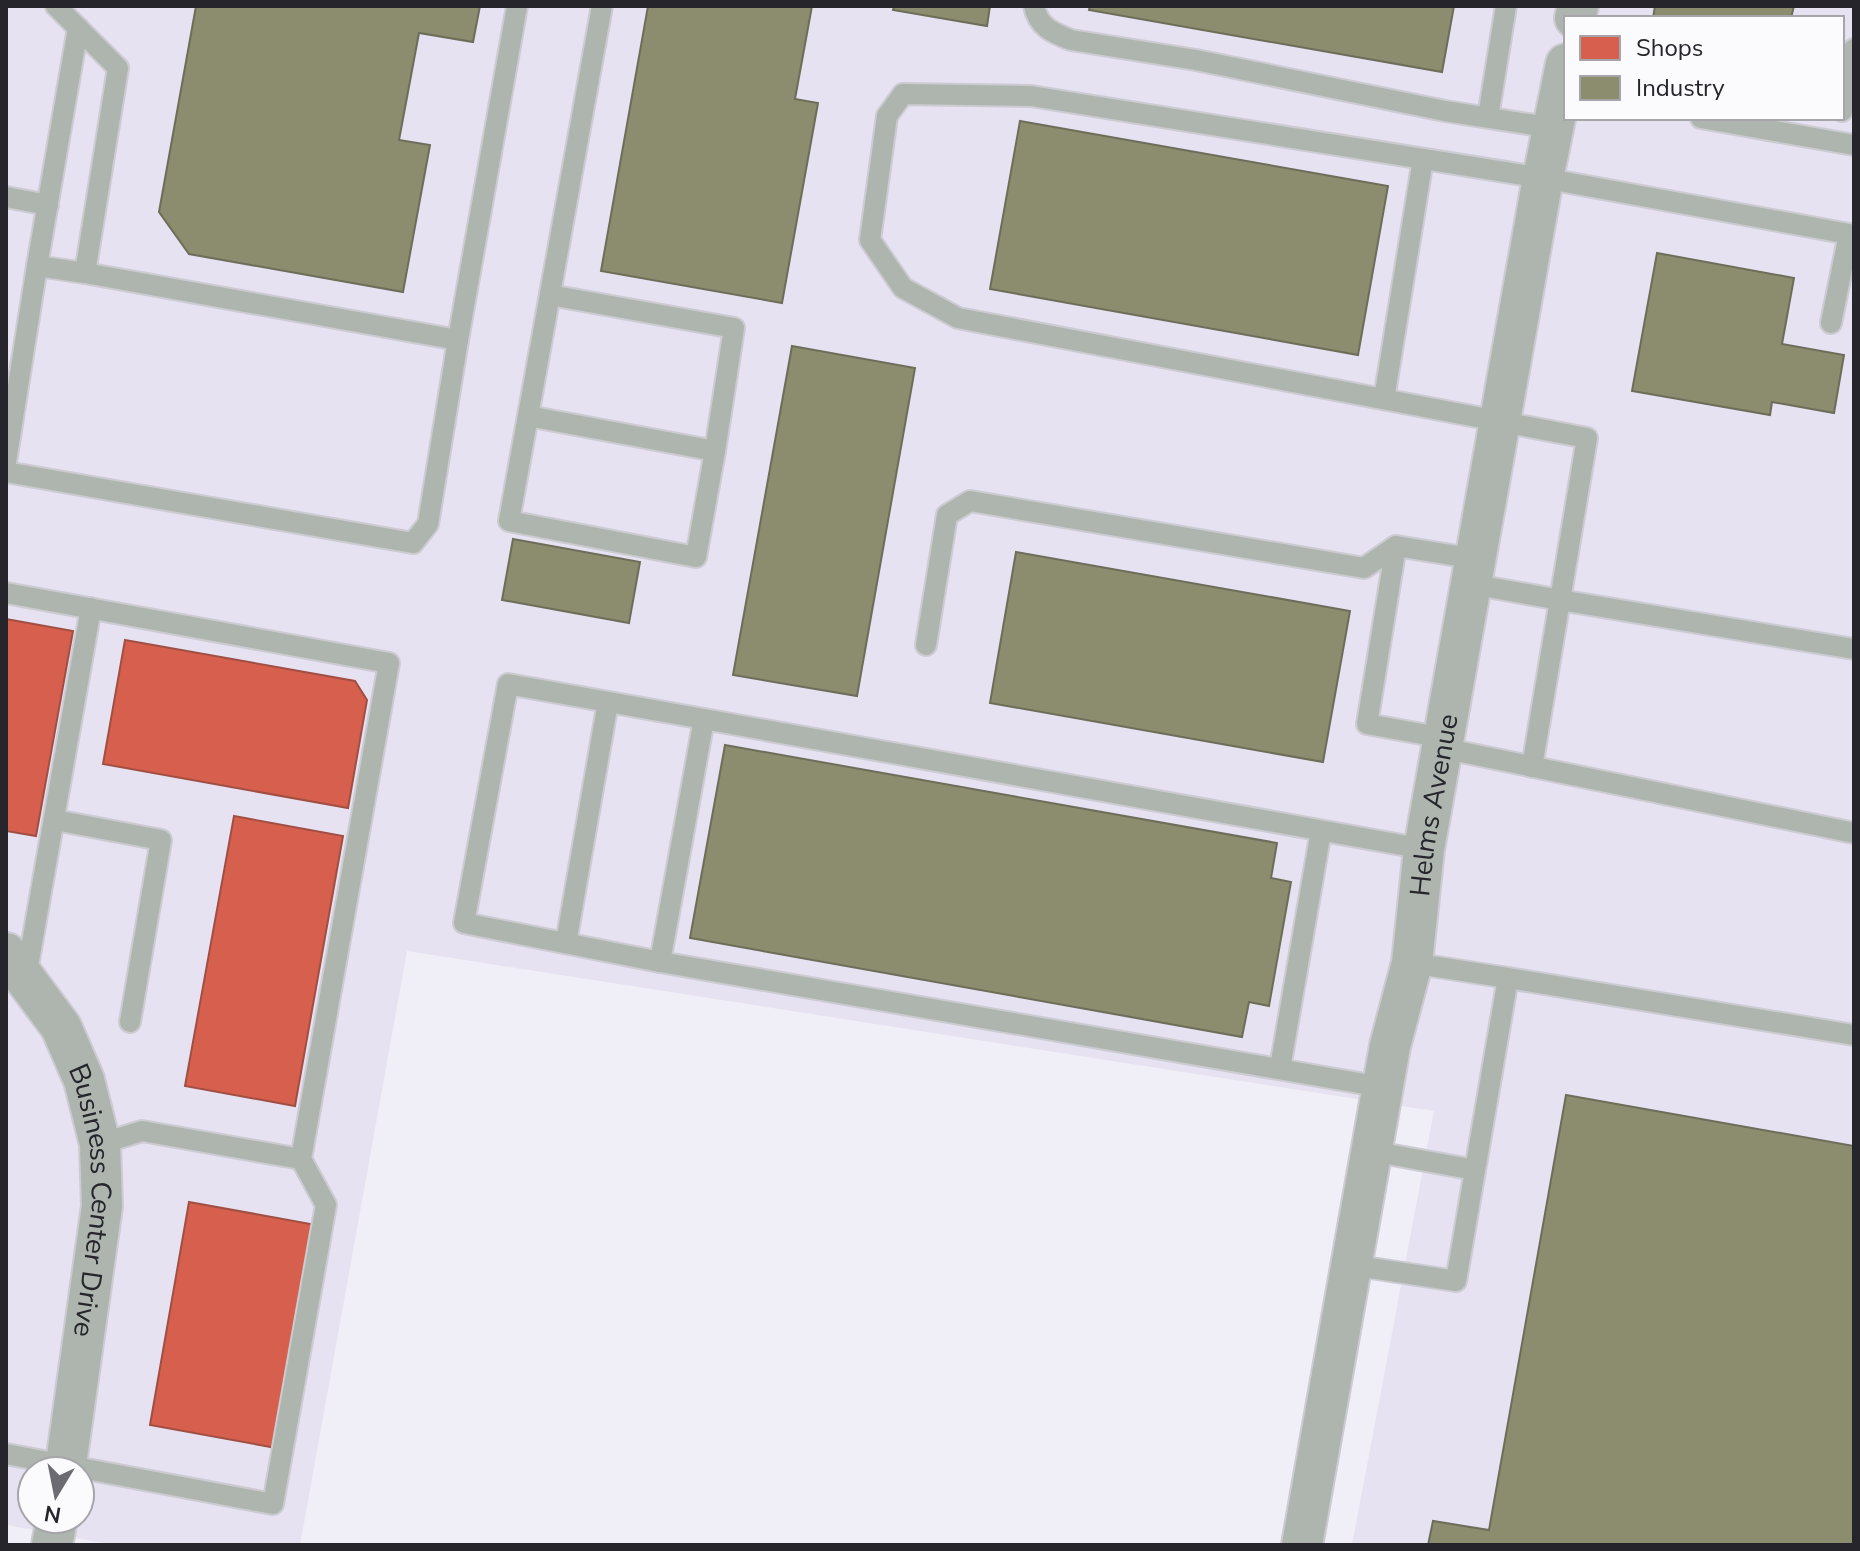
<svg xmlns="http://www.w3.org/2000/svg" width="1860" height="1551" font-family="'Nunito Sans',sans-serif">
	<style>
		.built { fill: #e6e2f2; fill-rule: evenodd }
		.shops { fill: #d6604d; stroke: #a14e43; stroke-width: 2 }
		.industry { fill: #8c8c6e; stroke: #6d6d5a; stroke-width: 2 }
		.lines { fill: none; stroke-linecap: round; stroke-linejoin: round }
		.lane-casing { stroke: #cccbd1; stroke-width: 24 }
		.street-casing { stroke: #cccbd1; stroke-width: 44 }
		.lane { stroke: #aeb5af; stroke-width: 20 }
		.street { stroke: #aeb5af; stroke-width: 40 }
		.labels { text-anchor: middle; stroke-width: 8; stroke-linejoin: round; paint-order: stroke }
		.street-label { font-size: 28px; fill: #26252b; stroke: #fbfafd }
	</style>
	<rect width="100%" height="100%" fill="#f0eef6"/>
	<!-- built -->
	<path class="built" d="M6,6H1854V1545H1352L1434,1111L407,951L300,1545H115L6,1525ZM1566,18H1842V118H1566ZM32,1471H80V1519H32Z"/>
	<!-- shops -->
	<g class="shops">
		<polygon points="6,619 73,631 36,836 6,831"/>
		<polygon points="125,640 355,681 367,700 348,808 103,764"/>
		<polygon points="234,816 343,836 295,1106 185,1086"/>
		<polygon points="189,1202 316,1225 276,1448 150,1425"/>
	</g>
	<!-- industry -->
	<g class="industry">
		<polygon points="196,6 480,6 473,42 419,33 399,140 430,145 403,292 189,254 159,212"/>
		<polygon points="648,6 812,6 795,99 818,103 782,303 601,271"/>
		<polygon points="894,6 990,6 987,26 893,10"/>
		<polygon points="1090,6 1454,6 1442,72 1089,10"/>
		<polygon points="1655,6 1794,6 1791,18 1653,18"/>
		<polygon points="1020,121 1388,186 1358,355 990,289"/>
		<polygon points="1657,253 1794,278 1782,344 1844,355 1834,413 1772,402 1770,415 1632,391"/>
		<polygon points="792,346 915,368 857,696 733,675"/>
		<polygon points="513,539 640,562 629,623 502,600"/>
		<polygon points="1016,552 1350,611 1323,762 990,703"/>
		<polygon points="725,745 1277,843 1271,878 1291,882 1269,1006 1249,1002 1242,1037 690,938"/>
		<polygon points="1566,1095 1854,1146 1854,1545 1428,1545 1433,1521 1489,1530"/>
	</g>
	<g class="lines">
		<!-- lane casing -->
		<g class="lane-casing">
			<g id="lane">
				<polyline points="56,6 118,68 85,273 458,340 517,6"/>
				<path d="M1034,6C1038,27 1053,33 1071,40L1196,60L1445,111L1553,128"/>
				<polyline points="1842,111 1854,49"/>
				<polyline points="1488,117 1506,6"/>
				<polyline points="1701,118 1854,145"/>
				<polyline points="6,197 48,205"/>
				<polyline points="37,266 78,28"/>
				<polyline points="550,295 734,328 715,451"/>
				<polyline points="1831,323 1849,234 1543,178 1031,96 903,94 887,116 870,240 903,288 958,318 1587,438 1560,600 1854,649"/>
				<polyline points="1384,399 1423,159"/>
				<polyline points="528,416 715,451 696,557 509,521 602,6"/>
				<polyline points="6,462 37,266 85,273"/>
				<polyline points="6,472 413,543 428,524 458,340"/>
				<polyline points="1396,546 1367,724 1444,738"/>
				<polyline points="1471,584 1560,600 1532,767"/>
				<polyline points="6,593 389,663 301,1159 326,1205 273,1504 6,1454"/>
				<polyline points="926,645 947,515 970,501 1364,568 1396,546 1476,559"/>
				<polyline points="1442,748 1854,833"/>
				<polyline points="55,820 161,840 130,1022"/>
				<polyline points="566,943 608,702"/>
				<polyline points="660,962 464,923 508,684 704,719"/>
				<polyline points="26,977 91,608"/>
				<polyline points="1508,978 1854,1035"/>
				<polyline points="1280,1068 1321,831"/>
				<polyline points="1382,1087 660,962 704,719 1424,849"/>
				<polyline points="100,1144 142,1131 301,1159"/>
				<polyline points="1371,1151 1475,1170"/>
				<polyline points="1351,1265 1456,1281 1508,978 1412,963"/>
			</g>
		</g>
		<!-- street casing -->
		<g class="street-casing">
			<g id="street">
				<polyline points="1575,18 1578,6"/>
				<path id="s1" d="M6,953L61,1027L84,1080L100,1144L102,1206L65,1471"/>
				<polyline points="52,1545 57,1519"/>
				<path id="s2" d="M1302,1545L1390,1046L1412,963L1424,849L1543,178L1566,64"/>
			</g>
		</g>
		<!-- lane -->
		<use href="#lane" class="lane"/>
		<!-- street -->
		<use href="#street" class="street"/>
	</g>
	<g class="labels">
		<!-- street labels -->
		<g class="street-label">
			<text dy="10" stroke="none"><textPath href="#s2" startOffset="752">Helms Avenue</textPath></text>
			<text dy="10" stroke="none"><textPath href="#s1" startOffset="272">Business Center Drive</textPath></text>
		</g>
	</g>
	<!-- border -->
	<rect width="1860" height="1551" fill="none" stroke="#26252b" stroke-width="16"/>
	<!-- legend -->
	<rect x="1564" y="16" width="280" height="104" fill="#fbfafd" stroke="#a6a5a9" stroke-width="2"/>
	<rect x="1580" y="36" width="40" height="24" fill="#d6604d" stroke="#a6a5a9" stroke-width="2"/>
	<text x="1636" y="56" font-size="24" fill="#26252b">Shops</text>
	<rect x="1580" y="76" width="40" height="24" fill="#8c8c6e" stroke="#a6a5a9" stroke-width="2"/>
	<text x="1636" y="96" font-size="24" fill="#26252b">Industry</text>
	<!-- north arrow -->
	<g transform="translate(56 1495) rotate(190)"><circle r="38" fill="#fbfafd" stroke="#a6a5a9" stroke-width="2"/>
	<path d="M0-6L14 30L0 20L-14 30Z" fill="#6d6b72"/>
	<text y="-12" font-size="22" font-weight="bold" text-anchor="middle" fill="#26252b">N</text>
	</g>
</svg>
